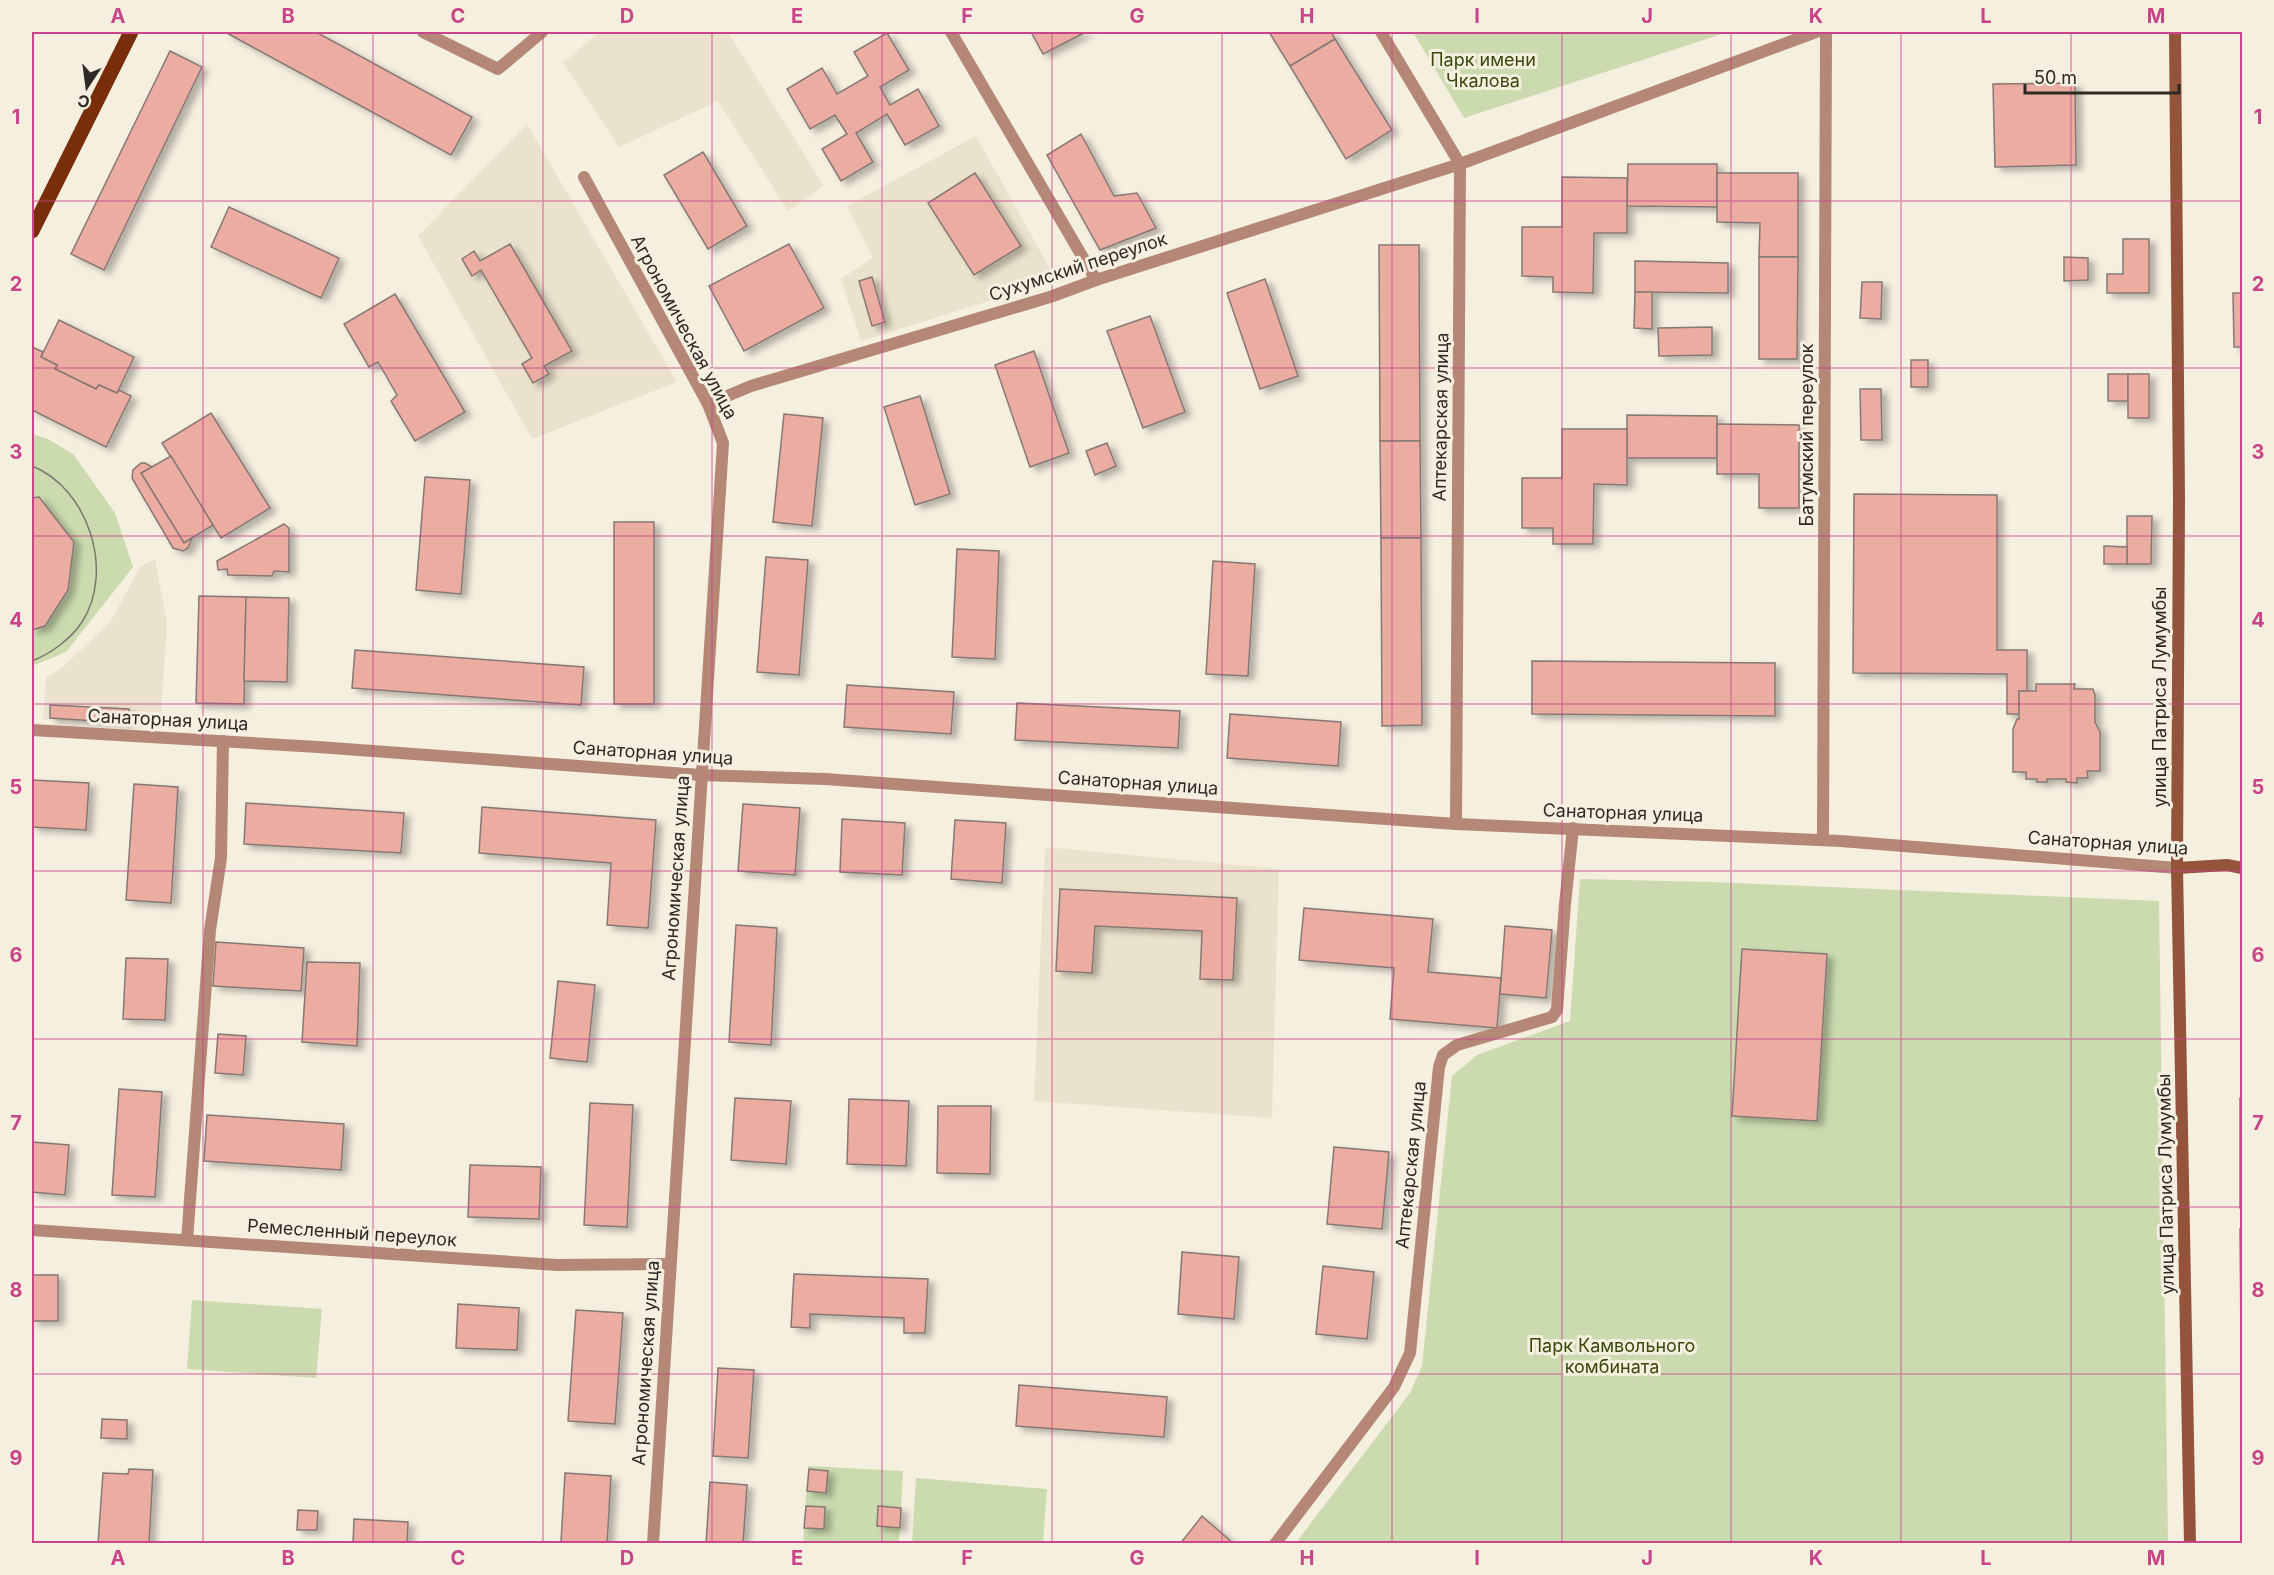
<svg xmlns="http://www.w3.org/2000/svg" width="2274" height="1575" font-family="Inter,sans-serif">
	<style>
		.built { fill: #ebe2cd }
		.green { fill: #cbdbaf }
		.building { fill: #ebaca2; stroke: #887875; stroke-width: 1.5; filter: url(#shadow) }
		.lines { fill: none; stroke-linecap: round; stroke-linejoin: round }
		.street { stroke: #b48776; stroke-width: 12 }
		.secondary { stroke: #93543b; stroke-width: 12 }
		.primary { stroke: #7a2d09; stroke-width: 15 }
		.tram { stroke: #7b776e; stroke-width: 1.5 }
		.grid { fill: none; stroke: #c94488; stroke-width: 1.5; stroke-opacity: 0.55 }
		.labels { text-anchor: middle; stroke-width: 6; stroke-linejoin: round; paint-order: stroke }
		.park-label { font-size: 18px; fill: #38480a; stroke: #f5efe0 }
		.street-label { font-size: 18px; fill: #2d2a25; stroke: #f5efe0 }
		.neatline { fill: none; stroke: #c94488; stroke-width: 2 }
		.grid-label { font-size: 20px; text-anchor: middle; font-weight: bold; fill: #c94488 }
	</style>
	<defs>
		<filter id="shadow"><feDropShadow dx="6" dy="4" stdDeviation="3" flood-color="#0004"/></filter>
	</defs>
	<rect width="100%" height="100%" fill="#f5efe0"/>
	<!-- built -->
	<g class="built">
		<polygon points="599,32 728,32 824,186 788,211 718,101 619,147 563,63"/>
		<polygon points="527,124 677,382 532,439 418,236"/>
		<polygon points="976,136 1049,267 1047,283 861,341 841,279 873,258 847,206"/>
		<polygon points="155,559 167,623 160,728 43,719 46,678 62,668 111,621 140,567"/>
		<polygon points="1045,847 1279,869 1272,1118 1034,1101"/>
	</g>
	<!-- green -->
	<g class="green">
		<polygon points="1413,32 1728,32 1464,118"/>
		<polygon points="32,434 48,439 73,454 115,513 133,567 66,652 32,666"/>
		<polygon points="1580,879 1712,882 2159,901 2168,1543 1299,1544 1298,1540 1410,1393 1422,1366 1452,1076 1477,1055 1570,1021"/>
		<polygon points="192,1300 322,1309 316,1378 187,1369"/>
		<polygon points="808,1466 903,1471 899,1543 803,1544"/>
		<polygon points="916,1478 1047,1489 1043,1543 912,1543"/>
	</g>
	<!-- building -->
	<g class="building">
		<polygon points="225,32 316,32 472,117 451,155"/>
		<polygon points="1031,32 1086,32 1043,54"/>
		<polygon points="1269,32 1331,32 1335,39 1290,66"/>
		<polygon points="887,33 909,70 880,87 890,105 918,89 939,126 905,145 887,114 856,133 873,162 841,181 822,149 847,134 835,115 810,129 787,89 822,68 837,94 868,76 854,52"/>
		<polygon points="1335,39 1392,130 1346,159 1290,66"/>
		<polygon points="170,51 202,67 104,270 71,254"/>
		<polygon points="2075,83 2076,165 1995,167 1993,84"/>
		<polygon points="1081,134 1114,196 1137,193 1156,228 1100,250 1047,155"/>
		<polygon points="703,152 747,226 708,249 664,175"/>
		<polygon points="1628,164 1717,164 1717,207 1627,206"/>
		<polygon points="975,173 1021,246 974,275 928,203"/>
		<polygon points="1717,173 1798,173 1798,257 1759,257 1760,223 1717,222"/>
		<polygon points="1562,177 1627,178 1627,233 1594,233 1593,293 1553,292 1553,277 1522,276 1522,227 1562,227"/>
		<polygon points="229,207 339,258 321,298 211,247"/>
		<polygon points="2123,239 2149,239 2149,293 2107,293 2107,274 2123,274"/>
		<polygon points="510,244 572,351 544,366 549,374 533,383 522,364 532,358 481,270 472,276 462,259 474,251 480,261"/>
		<polygon points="789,244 824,308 744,351 709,286"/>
		<polygon points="1379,245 1419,245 1420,441 1380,441"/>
		<polygon points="1759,257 1798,257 1797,359 1759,359"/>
		<polygon points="2064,257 2088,258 2088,280 2064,281"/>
		<polygon points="1635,261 1728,263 1728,293 1635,292"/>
		<polygon points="872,277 885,322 872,326 859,281"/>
		<polygon points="1265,279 1298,376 1260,389 1227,293"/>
		<polygon points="1862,282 1882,282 1881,319 1860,318"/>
		<polygon points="1635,292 1652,292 1652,329 1634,328"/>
		<polygon points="2233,293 2242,293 2242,347 2234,347"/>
		<polygon points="395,294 465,412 415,441 391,401 397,395 378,362 369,367 344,324"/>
		<polygon points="1150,316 1185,412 1143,428 1107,331"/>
		<polygon points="59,320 134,357 117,393 99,385 96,389 55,369 57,365 41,357"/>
		<polygon points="1712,327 1712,355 1659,356 1658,328"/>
		<polygon points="32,347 43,352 41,357 57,365 55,369 96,389 99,385 117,393 119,390 131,396 106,447 32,410"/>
		<polygon points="1034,351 1069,453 1030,467 995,365"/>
		<rect x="1911" y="360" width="17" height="27"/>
		<rect x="2108" y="374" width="20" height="27"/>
		<rect x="2128" y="374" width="21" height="44"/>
		<polygon points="1860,389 1881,389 1882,440 1861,440"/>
		<polygon points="920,396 950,494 915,505 884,407"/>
		<polygon points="211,413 270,508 221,538 162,443"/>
		<polygon points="784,414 823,418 812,526 773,522"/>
		<polygon points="1627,415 1717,416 1717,458 1627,458"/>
		<polygon points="1717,424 1799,425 1799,508 1759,508 1759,474 1717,474"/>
		<polygon points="1562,429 1627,429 1627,485 1594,484 1593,544 1553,544 1553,528 1522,528 1522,478 1562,478"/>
		<polygon points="1380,441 1420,441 1421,538 1381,538"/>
		<polygon points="1107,443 1116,466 1095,475 1086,451"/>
		<polygon points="171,456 213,525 184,543 141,473"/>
		<polygon points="141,463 145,463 152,467 141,473 184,543 192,538 188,548 183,551 173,548 132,478 133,470"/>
		<polygon points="425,477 470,480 461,594 416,590"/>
		<polygon points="1854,494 1997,495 1997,650 2027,650 2027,691 2019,691 2019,714 2007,714 2007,674 1853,673"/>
		<polygon points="39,497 74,542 68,590 45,626 32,630 32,498"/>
		<polygon points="2127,516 2152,516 2151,564 2127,564"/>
		<rect x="614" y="522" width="40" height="182"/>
		<polygon points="284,524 289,528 289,572 274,571 272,576 228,575 227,569 218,570 217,561"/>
		<polygon points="1381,538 1421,538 1422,725 1382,726"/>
		<polygon points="2104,546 2127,547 2127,564 2104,564"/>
		<polygon points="957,549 999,551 995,659 952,657"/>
		<polygon points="766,557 808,560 799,675 757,672"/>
		<polygon points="1213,561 1255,564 1248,676 1206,674"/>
		<polygon points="199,596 246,597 244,704 196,703"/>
		<polygon points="246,597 289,598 287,682 244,681"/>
		<polygon points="355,650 584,667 581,705 352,688"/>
		<polygon points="1532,661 1775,663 1775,716 1532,714"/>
		<polygon points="2036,684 2075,684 2074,689 2093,689 2095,695 2095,722 2100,732 2100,771 2087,771 2088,778 2077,778 2077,783 2066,782 2066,779 2047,779 2047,782 2037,782 2037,779 2026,779 2026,772 2013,772 2013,729 2017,719 2019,719 2019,691 2036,691"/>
		<polygon points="847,685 954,692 951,734 844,727"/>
		<polygon points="1017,703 1180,711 1178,748 1015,740"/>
		<polygon points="50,705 129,709 128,723 50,718"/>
		<polygon points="1230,714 1341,722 1338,766 1227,758"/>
		<polygon points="32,780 89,783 86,830 32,827"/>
		<polygon points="134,784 178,787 171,903 126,900"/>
		<polygon points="246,803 404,813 401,853 244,844"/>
		<polygon points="743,804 800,808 795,875 738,871"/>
		<polygon points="482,807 656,820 648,928 607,925 611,863 479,853"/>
		<polygon points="842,819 905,823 902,875 840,872"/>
		<polygon points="955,820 1006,823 1002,883 951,879"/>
		<polygon points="1060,889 1237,898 1233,980 1200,979 1202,931 1095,926 1092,973 1056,971"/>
		<polygon points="1304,908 1433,919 1428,972 1501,978 1497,1028 1390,1019 1394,968 1299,960"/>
		<polygon points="736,925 777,928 771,1045 729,1042"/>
		<polygon points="1505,926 1552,930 1546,998 1500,994"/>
		<polygon points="216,942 304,948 301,991 213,986"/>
		<polygon points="1742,949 1827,954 1817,1121 1732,1116"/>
		<polygon points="126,958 168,959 165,1020 123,1019"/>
		<polygon points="307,962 360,963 357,1046 302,1042"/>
		<polygon points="558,981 595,985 587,1062 550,1058"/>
		<polygon points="218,1034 246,1036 243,1075 215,1073"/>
		<polygon points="119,1089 162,1092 155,1197 112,1195"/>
		<polygon points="735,1098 791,1101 786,1164 731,1160"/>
		<rect x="2240" y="1098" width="2" height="110"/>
		<polygon points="849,1099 909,1101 906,1166 847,1164"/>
		<polygon points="590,1103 633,1105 627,1227 584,1225"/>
		<polygon points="938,1106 991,1106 990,1174 937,1173"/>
		<polygon points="207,1115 344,1124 341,1170 204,1161"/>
		<polygon points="32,1142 69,1145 65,1195 32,1192"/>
		<polygon points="1334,1147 1389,1152 1382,1229 1327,1224"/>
		<polygon points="470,1165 541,1167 539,1219 468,1217"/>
		<polygon points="2240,1229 2242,1229 2242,1339 2241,1339"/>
		<polygon points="1182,1252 1239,1257 1234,1319 1178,1314"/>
		<polygon points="1323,1266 1374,1272 1367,1339 1316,1334"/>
		<polygon points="794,1274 928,1279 925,1333 904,1333 904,1318 810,1314 810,1328 791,1327"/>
		<rect x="32" y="1275" width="26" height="46"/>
		<polygon points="458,1304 519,1308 517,1350 456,1348"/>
		<polygon points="576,1310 623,1313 615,1424 568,1421"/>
		<polygon points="718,1368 754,1370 748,1458 713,1456"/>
		<polygon points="2241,1375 2242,1375 2242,1487"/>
		<polygon points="1019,1385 1167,1397 1164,1437 1016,1426"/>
		<polygon points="102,1419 127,1420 127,1439 101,1438"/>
		<polygon points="129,1469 153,1470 149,1544 98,1544 103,1473 128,1474"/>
		<polygon points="809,1469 828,1471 826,1493 807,1491"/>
		<polygon points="565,1473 611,1476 607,1544 561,1542"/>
		<polygon points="710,1482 747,1485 743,1544 706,1544"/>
		<polygon points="806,1506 825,1507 824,1529 804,1528"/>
		<polygon points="878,1506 901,1508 900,1528 877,1526"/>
		<polygon points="298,1510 318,1511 317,1530 297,1530"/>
		<polygon points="1202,1516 1234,1544 1180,1544"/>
		<polygon points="354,1519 408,1522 407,1544 353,1544"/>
	</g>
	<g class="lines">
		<!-- street -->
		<g class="street">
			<polyline points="423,32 498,69 542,32"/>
			<polyline points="951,32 1096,280"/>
			<polyline points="1381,32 1460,164 1456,824"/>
			<polyline points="584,177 708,404 723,443 653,1544"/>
			<polyline points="708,404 751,386 1050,297 1096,280 1460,164 1816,32"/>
			<polyline points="32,730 318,747 701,775 825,779 1456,824 1841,841 2177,868"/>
			<polyline points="1823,839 1826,32"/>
			<polyline points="32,1230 557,1265 670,1264"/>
			<polyline points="187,1240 210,930 221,858 223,741"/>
			<polyline points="1275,1544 1394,1387 1410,1353 1439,1067 1443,1055 1457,1045 1552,1017 1557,1010 1565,904 1573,828"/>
		</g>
		<!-- secondary -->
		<g class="secondary">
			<polyline points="2175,32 2179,497 2177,868 2190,1544"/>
			<polyline points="2177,868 2227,865 2242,868"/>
		</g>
		<!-- primary -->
		<polyline class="primary" points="32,231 131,32"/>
		<!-- tram -->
		<path class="tram" d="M32,466C88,488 115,571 82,622C71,639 50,654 32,661"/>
	</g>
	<!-- grid -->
	<path class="grid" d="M203,32V1544M373,32V1544M543,32V1544M712,32V1544M882,32V1544M1052,32V1544M1222,32V1544M1392,32V1544M1562,32V1544M1731,32V1544M1901,32V1544M2071,32V1544M32,201H2242M32,368H2242M32,536H2242M32,704H2242M32,871H2242M32,1039H2242M32,1207H2242M32,1374H2242"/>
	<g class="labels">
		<!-- park labels -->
		<g class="park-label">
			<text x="1483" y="66">Парк имени<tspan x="1483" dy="21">Чкалова</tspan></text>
			<text x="1612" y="1352">Парк Камвольного<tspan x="1612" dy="21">комбината</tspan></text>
		</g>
		<!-- street labels -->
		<g class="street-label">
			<text transform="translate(1078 267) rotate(-18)" y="6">Сухумский переулок</text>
			<text transform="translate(684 327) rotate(62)" y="6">Агрономическая улица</text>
			<text transform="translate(1441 417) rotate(-89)" y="6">Аптекарская улица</text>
			<text transform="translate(1807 435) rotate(-90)" y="6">Батумский переулок</text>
			<text transform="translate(2160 697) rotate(-90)" y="6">улица Патриса Лумумбы</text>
			<text transform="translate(168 720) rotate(3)" y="6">Санаторная улица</text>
			<text transform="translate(653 753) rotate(4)" y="6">Санаторная улица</text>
			<text transform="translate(1138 783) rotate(4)" y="6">Санаторная улица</text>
			<text transform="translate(1623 813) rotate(2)" y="6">Санаторная улица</text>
			<text transform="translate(2108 843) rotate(4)" y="6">Санаторная улица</text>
			<text transform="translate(676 878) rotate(-86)" y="6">Агрономическая улица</text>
			<text transform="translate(1411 1165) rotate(-84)" y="6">Аптекарская улица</text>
			<text transform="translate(2166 1184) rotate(-91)" y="6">улица Патриса Лумумбы</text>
			<text transform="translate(352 1233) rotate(4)" y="6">Ремесленный переулок</text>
			<text transform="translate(646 1363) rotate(-86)" y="6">Агрономическая улица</text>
		</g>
	</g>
	<!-- border -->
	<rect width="2274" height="1575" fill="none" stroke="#f5efe0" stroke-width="66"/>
	<!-- north arrow -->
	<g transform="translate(87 87) rotate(193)" stroke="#f5efe0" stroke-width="4.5" paint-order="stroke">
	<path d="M0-4.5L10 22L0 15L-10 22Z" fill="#2d2a25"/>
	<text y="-9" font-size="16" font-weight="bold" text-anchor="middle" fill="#2d2a25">С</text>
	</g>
	<!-- scale -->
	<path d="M2025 84v9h154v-9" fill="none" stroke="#2d2a25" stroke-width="3"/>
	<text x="2034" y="84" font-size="18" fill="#2d2a25" stroke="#f5efe0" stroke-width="4.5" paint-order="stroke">50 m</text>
	<rect x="33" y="33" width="2208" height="1509" class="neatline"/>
	<g class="grid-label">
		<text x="118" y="23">A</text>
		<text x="288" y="23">B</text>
		<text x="458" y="23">C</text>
		<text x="627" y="23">D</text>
		<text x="797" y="23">E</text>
		<text x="967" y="23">F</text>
		<text x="1137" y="23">G</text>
		<text x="1307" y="23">H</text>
		<text x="1477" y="23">I</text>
		<text x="1647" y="23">J</text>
		<text x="1816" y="23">K</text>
		<text x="1986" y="23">L</text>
		<text x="2156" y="23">M</text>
		<text x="16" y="124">1</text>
		<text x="2258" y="124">1</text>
		<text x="16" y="291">2</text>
		<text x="2258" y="291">2</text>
		<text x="16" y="459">3</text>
		<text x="2258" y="459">3</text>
		<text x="16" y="627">4</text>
		<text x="2258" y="627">4</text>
		<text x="16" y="794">5</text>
		<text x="2258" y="794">5</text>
		<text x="16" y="962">6</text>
		<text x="2258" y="962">6</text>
		<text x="16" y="1130">7</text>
		<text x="2258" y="1130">7</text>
		<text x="16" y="1297">8</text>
		<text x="2258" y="1297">8</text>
		<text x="16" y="1465">9</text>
		<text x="2258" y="1465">9</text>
		<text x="118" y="1565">A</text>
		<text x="288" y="1565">B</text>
		<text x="458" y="1565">C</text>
		<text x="627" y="1565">D</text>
		<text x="797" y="1565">E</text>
		<text x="967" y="1565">F</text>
		<text x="1137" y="1565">G</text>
		<text x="1307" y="1565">H</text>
		<text x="1477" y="1565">I</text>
		<text x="1647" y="1565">J</text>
		<text x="1816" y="1565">K</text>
		<text x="1986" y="1565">L</text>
		<text x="2156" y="1565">M</text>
	</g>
</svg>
